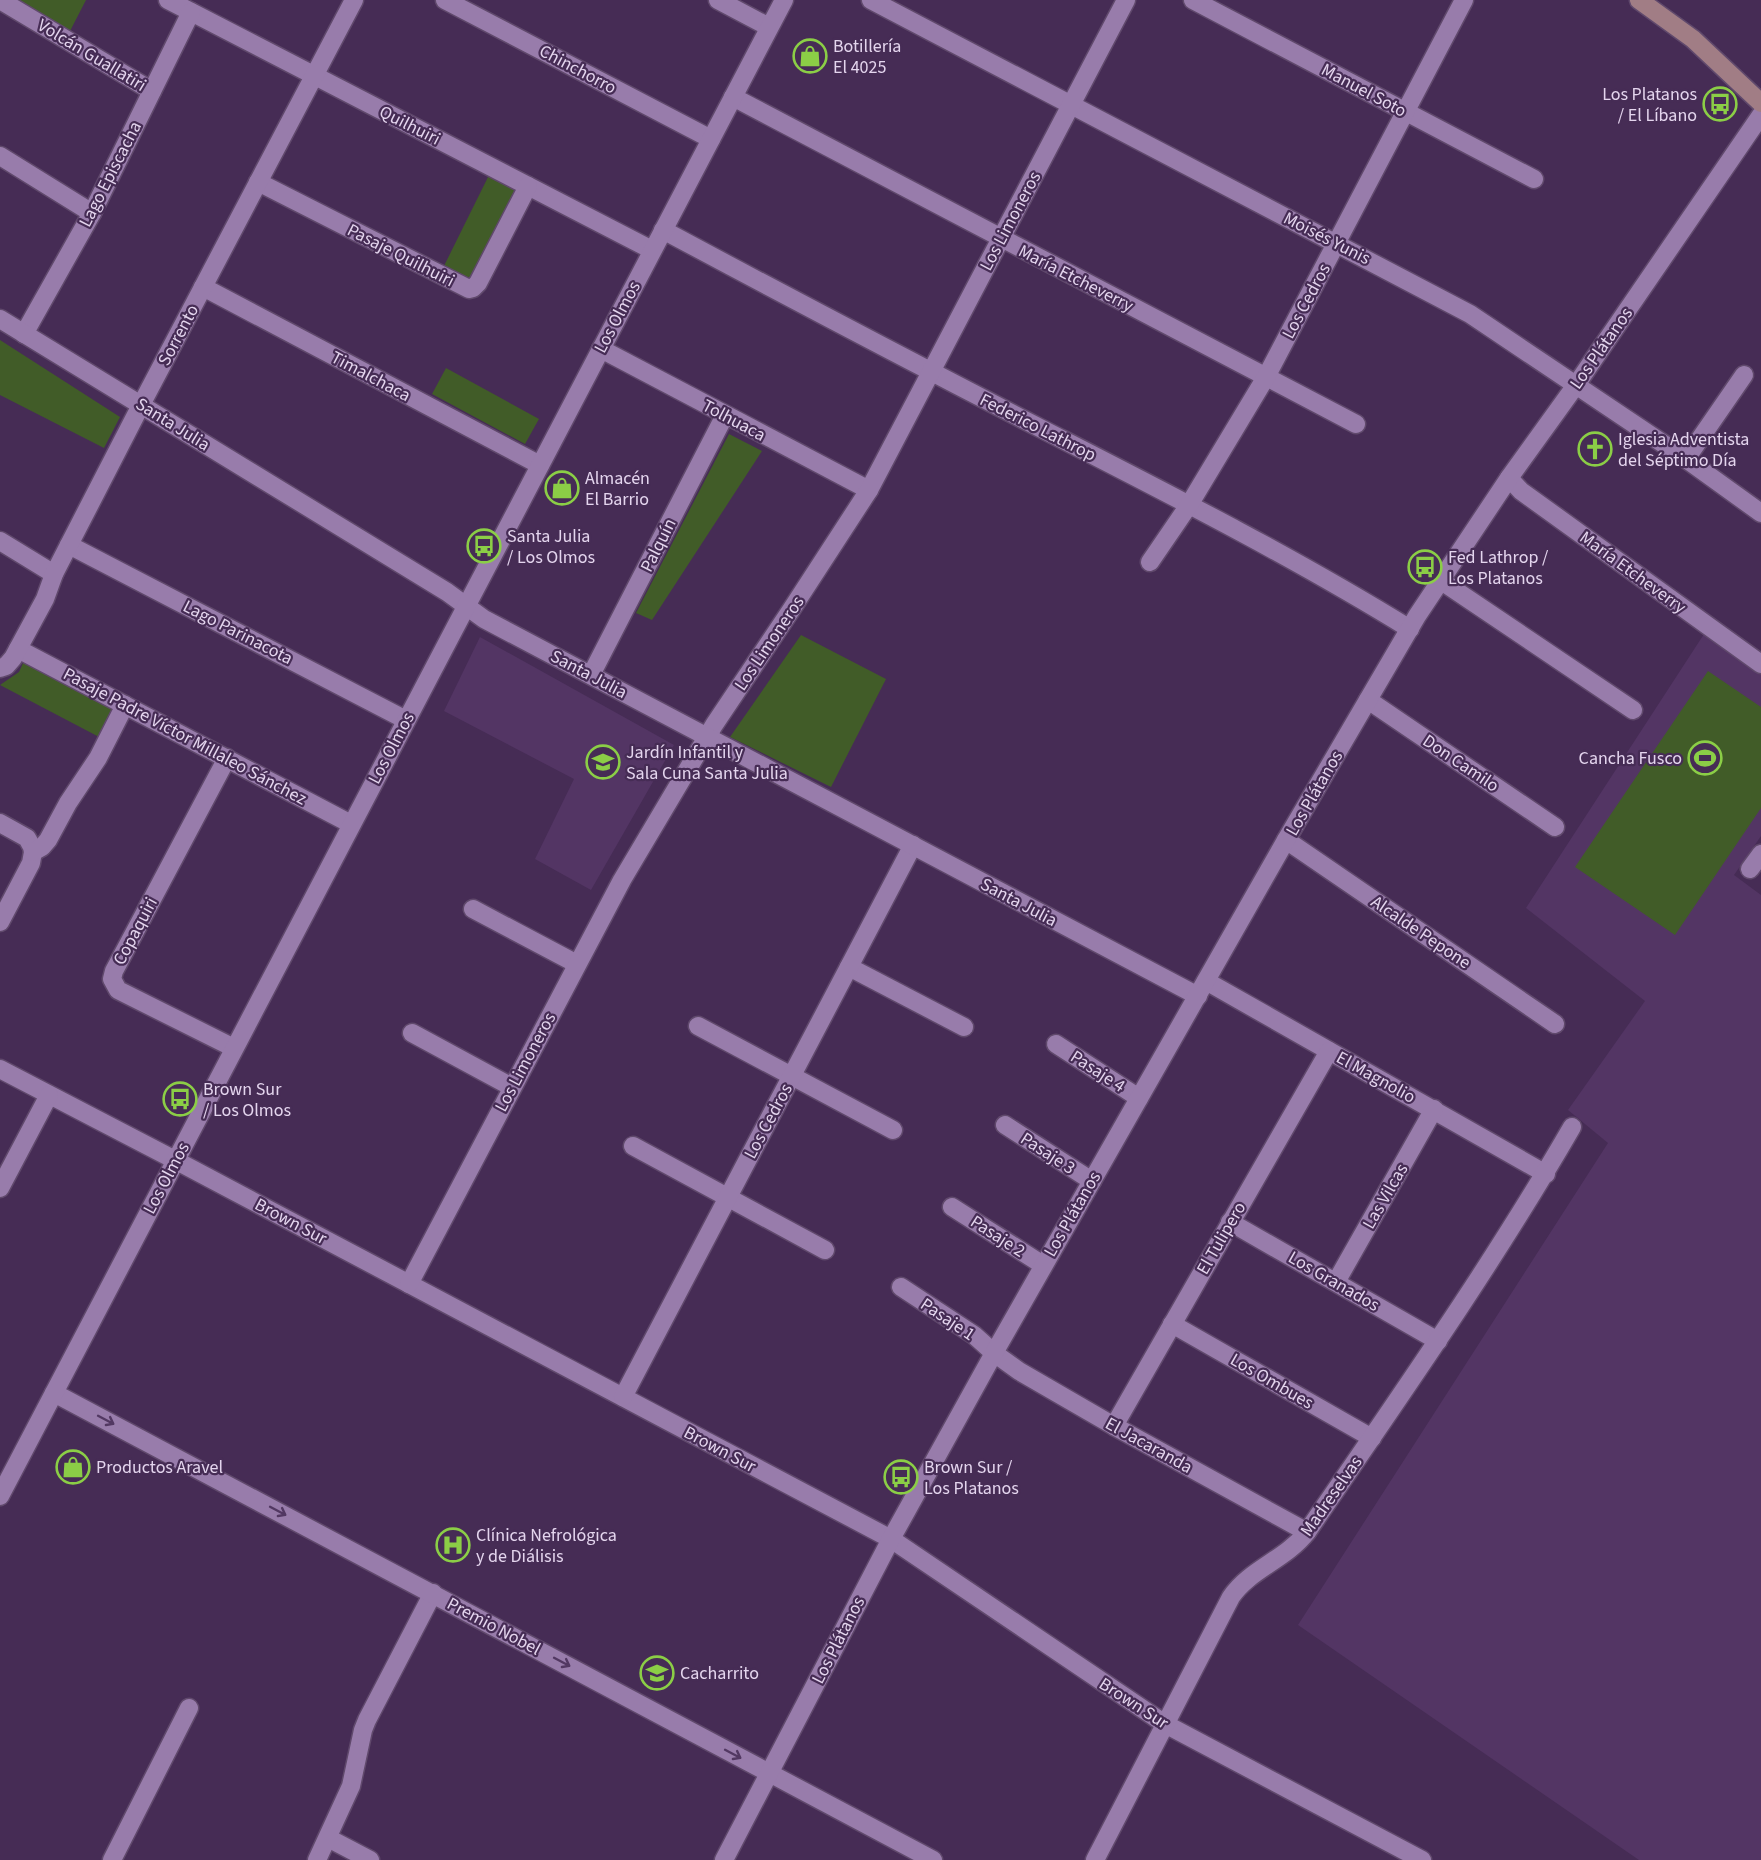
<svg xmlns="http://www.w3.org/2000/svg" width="1761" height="1860" font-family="'Source Sans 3',sans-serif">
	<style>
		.built { fill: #533564 }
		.green { fill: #415c28 }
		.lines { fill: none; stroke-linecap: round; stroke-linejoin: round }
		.minor-casing { stroke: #60496c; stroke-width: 21 }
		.tertiary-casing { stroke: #60496c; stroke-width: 21 }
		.secondary-casing { stroke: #60496c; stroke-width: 21 }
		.minor { stroke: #987cab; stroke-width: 18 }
		.tertiary { stroke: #987cab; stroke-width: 18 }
		.secondary { stroke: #a17d85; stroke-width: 18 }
		.oneway { stroke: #523862 }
		.labels { text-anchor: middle; stroke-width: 4.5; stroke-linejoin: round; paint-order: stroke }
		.poi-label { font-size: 18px; fill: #e4d5ee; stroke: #462c55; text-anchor: start }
		.street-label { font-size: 18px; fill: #e4d5ee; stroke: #462c55 }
	</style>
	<rect width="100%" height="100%" fill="#462c55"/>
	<!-- built -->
	<g class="built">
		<polygon points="1706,631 1761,672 1761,836 1734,875 1761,895 1761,1860 1639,1860 1298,1625 1608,1143 1568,1110 1645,1001 1526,908"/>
		<polygon points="480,637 674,745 591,890 535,859 574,779 444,711"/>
	</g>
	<!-- green -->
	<g class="green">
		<polygon points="9,0 86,0 69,33"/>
		<polygon points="490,173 519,187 471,283 443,268"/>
		<polygon points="0,340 120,417 104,448 0,395"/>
		<polygon points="446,368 539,419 525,444 432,394"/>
		<polygon points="729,434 762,451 652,620 636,613"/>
		<polygon points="801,635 886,679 831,787 730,737"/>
		<polygon points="24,661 116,709 101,738 0,685 19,672"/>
		<polygon points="1708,671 1761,707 1761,808 1675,935 1575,867"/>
	</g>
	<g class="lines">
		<!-- minor casing -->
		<g class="minor-casing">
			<g id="minor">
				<polyline points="0,0 152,91"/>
				<polyline points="168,0 652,250"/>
				<polyline points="445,0 711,139"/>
				<polyline points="718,0 769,27"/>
				<polyline points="871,0 1470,314 1686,459 1761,513"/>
				<polyline points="1193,0 1534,179"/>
				<polyline points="733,97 1356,424"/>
				<polyline points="0,156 92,213"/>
				<polyline points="258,182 469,289 473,288 478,283 528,186"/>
				<path d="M663,230C788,297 914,363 1040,428C1165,492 1290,555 1410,629"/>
				<polyline points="203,287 540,465"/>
				<polyline points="24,334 92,213 191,12"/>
				<polyline points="601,349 869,490"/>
				<polyline points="1686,459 1744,375"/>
				<polyline points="1509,478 1521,491 1761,664"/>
				<polyline points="0,541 54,574"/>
				<polyline points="69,545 406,720"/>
				<polyline points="1150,562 1189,505 1266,377 1464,0"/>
				<polyline points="1440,580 1633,710"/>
				<polyline points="18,649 351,824"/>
				<polyline points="0,668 6,666 13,658 45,599 54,574 141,405 354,0"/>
				<polyline points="591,675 725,415"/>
				<polyline points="1368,700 1555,827"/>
				<polyline points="227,758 114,971 112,979 118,990 234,1048"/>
				<polyline points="0,823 27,838 32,847 33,852 31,863 0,922"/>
				<polyline points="1286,840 1555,1024"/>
				<polyline points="33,852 42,847 48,840 68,803 98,758 125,705"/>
				<polyline points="1750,869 1761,854"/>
				<polyline points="473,909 577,964"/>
				<polyline points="849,967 964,1027"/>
				<polyline points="1206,981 1546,1174"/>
				<polyline points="698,1026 893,1130"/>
				<polyline points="412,1033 512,1087"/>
				<polyline points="1056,1044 1139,1098"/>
				<polyline points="0,1069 175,1160 891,1539 1165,1724 1422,1860"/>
				<polyline points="1005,1125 1092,1181"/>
				<polyline points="633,1146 825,1250"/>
				<polyline points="0,1188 49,1095"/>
				<polyline points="952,1207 1043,1265"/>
				<polyline points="1230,1222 1438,1341"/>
				<polyline points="1336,1282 1434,1109"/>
				<polyline points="409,1284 622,880 714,725 791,610 869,490 1126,0"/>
				<polyline points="901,1287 974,1335 994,1353 1019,1371 1114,1426 1307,1532"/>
				<polyline points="1172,1324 1372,1438"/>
				<polyline points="623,1397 913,845"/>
				<polyline points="1114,1426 1329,1051"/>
				<polyline points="328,1838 370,1860"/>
				<polyline points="112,1860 189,1708"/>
				<polyline points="317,1860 351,1786 363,1730 367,1720 433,1593"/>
				<path d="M1095,1860L1231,1597C1250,1569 1285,1560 1307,1532C1398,1399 1491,1267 1572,1127"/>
			</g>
		</g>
		<!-- tertiary casing -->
		<g class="tertiary-casing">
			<g id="tertiary">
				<polyline points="0,319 447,592 484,619 1198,996"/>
				<polyline points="54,1393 933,1860"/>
				<polyline points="0,1496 784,0"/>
				<polyline points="724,1860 891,1539 994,1353 1286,840 1417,616 1509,478 1576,385 1761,115"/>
			</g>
		</g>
		<!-- secondary casing -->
		<g class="secondary-casing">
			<polyline id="secondary" points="1639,0 1693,39 1761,103"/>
		</g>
		<!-- minor -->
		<use href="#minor" class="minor"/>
		<!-- tertiary -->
		<use href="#tertiary" class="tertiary"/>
		<!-- secondary -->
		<use href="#secondary" class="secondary"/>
	</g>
	<!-- one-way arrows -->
	<defs><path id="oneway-shaft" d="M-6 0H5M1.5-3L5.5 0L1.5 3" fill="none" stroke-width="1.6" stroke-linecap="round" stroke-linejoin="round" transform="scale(1.5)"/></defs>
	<g class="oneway">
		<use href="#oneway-shaft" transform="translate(106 1420) rotate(28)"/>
		<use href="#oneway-shaft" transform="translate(278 1511) rotate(28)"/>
		<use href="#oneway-shaft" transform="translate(562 1662) rotate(28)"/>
		<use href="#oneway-shaft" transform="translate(733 1754) rotate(28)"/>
	</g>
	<!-- icons -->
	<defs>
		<g id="shop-ring" transform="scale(1.725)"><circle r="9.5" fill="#462c55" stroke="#8bce46" stroke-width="1.5"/><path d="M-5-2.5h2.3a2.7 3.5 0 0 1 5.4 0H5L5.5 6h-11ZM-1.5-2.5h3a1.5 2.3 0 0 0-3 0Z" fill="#8bce46"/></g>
		<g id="bus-ring" transform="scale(1.725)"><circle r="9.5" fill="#462c55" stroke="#8bce46" stroke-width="1.5"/><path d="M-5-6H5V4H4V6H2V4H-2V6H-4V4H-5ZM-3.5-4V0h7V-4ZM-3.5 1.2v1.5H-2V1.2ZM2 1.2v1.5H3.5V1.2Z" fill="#8bce46"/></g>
		<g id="church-ring" transform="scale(1.725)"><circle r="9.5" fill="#462c55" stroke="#8bce46" stroke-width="1.5"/><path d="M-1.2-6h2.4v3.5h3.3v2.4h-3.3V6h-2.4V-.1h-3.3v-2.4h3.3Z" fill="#8bce46"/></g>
		<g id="stadium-ring" transform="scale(1.725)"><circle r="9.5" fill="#462c55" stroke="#8bce46" stroke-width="1.5"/><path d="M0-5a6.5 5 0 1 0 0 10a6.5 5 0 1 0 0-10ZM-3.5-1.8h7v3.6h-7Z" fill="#8bce46"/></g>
		<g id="school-ring" transform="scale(1.725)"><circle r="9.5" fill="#462c55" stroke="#8bce46" stroke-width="1.5"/><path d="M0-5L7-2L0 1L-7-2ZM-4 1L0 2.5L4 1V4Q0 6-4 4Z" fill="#8bce46"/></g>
		<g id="hospital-ring" transform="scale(1.725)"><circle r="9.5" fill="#462c55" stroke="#8bce46" stroke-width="1.5"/><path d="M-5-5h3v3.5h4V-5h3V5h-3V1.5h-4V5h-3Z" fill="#8bce46"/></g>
	</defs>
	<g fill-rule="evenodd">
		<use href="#shop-ring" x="810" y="56"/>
		<use href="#bus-ring" x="1720" y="104"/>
		<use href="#church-ring" x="1595" y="449"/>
		<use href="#shop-ring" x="562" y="488"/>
		<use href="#bus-ring" x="484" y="546"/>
		<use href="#bus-ring" x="1425" y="567"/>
		<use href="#stadium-ring" x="1705" y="758"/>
		<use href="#school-ring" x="603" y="762"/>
		<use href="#bus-ring" x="180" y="1099"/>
		<use href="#shop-ring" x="73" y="1467"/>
		<use href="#bus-ring" x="901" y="1477"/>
		<use href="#hospital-ring" x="453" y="1545"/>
		<use href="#school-ring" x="657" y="1673"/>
	</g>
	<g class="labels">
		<!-- poi labels -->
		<g class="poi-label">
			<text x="833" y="52">Botillería<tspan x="833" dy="21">El 4025</tspan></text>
			<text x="1697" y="100" text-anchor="end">Los Platanos<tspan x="1697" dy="21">/ El Líbano</tspan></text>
			<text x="1618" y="445">Iglesia Adventista<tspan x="1618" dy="21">del Séptimo Día</tspan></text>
			<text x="585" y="484">Almacén<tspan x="585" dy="21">El Barrio</tspan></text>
			<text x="507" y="542">Santa Julia<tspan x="507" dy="21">/ Los Olmos</tspan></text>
			<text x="1448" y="563">Fed Lathrop /<tspan x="1448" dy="21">Los Platanos</tspan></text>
			<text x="626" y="758">Jardín Infantil y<tspan x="626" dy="21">Sala Cuna Santa Julia</tspan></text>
			<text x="1682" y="764" text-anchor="end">Cancha Fusco</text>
			<text x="203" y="1095">Brown Sur<tspan x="203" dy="21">/ Los Olmos</tspan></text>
			<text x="96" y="1473">Productos Aravel</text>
			<text x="924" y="1473">Brown Sur /<tspan x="924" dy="21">Los Platanos</tspan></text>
			<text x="476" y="1541">Clínica Nefrológica<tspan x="476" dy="21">y de Diálisis</tspan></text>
			<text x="680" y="1679">Cacharrito</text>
		</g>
		<!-- street labels -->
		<g class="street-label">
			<text transform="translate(92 55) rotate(31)" y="6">Volcán Guallatiri</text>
			<text transform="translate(578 69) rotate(28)" y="6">Chinchorro</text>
			<text transform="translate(1364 90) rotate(28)" y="6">Manuel Soto</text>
			<text transform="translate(410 125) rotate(27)" y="6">Quilhuiri</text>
			<text transform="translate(110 174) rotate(-63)" y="6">Lago Episcacha</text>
			<text transform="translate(1010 221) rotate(-62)" y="6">Los Limoneros</text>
			<text transform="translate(1327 238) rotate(27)" y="6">Moisés Yunis</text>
			<text transform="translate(401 255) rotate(27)" y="6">Pasaje Quilhuiri</text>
			<text transform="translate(1076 278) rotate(27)" y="6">María Etcheverry</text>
			<text transform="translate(1306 301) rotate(-62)" y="6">Los Cedros</text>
			<text transform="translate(617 317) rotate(-62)" y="6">Los Olmos</text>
			<text transform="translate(178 335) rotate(-62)" y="6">Sorrento</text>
			<text transform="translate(1601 348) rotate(-55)" y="6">Los Plátanos</text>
			<text transform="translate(371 376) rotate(28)" y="6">Timalchaca</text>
			<text transform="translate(734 420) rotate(28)" y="6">Tolhuaca</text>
			<text transform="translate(173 424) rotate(32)" y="6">Santa Julia</text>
			<text transform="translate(1038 427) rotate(27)" y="6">Federico Lathrop</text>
			<text transform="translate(658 545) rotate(-63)" y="6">Palquín</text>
			<text transform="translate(1633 572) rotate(36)" y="6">María Etcheverry</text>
			<text transform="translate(238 632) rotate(27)" y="6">Lago Parinacota</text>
			<text transform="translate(769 643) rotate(-56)" y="6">Los Limoneros</text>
			<text transform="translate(589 674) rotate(28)" y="6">Santa Julia</text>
			<text transform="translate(185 736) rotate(28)" y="6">Pasaje Padre Víctor Millaleo Sánchez</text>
			<text transform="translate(391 748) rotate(-62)" y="6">Los Olmos</text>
			<text transform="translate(1461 763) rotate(34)" y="6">Don Camilo</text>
			<text transform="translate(1314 793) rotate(-60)" y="6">Los Plátanos</text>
			<text transform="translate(1019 902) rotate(28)" y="6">Santa Julia</text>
			<text transform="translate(135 931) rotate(-62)" y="6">Copaquiri</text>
			<text transform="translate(1421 932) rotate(34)" y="6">Alcalde Pepone</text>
			<text transform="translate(525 1062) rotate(-62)" y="6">Los Limoneros</text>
			<text transform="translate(1098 1071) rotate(33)" y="6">Pasaje 4</text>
			<text transform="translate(1376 1077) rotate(29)" y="6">El Magnolio</text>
			<text transform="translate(768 1121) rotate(-62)" y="6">Los Cedros</text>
			<text transform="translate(1048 1153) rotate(33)" y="6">Pasaje 3</text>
			<text transform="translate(166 1178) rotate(-62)" y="6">Los Olmos</text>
			<text transform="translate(1385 1196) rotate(-60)" y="6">Las Vilcas</text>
			<text transform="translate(1072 1214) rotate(-60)" y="6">Los Plátanos</text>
			<text transform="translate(291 1221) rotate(28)" y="6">Brown Sur</text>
			<text transform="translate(998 1236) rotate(33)" y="6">Pasaje 2</text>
			<text transform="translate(1221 1238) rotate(-60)" y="6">El Tulipero</text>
			<text transform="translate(1334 1281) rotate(30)" y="6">Los Granados</text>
			<text transform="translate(948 1319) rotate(34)" y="6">Pasaje 1</text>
			<text transform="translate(1272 1381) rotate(30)" y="6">Los Ombues</text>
			<text transform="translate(1149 1445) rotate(29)" y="6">El Jacaranda</text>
			<text transform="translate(720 1449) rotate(28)" y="6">Brown Sur</text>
			<text transform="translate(1331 1496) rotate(-55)" y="6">Madreselvas</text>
			<text transform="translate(494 1626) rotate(28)" y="6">Premio Nobel</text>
			<text transform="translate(838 1640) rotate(-63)" y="6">Los Plátanos</text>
			<text transform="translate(1134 1703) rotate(33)" y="6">Brown Sur</text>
		</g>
	</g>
</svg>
